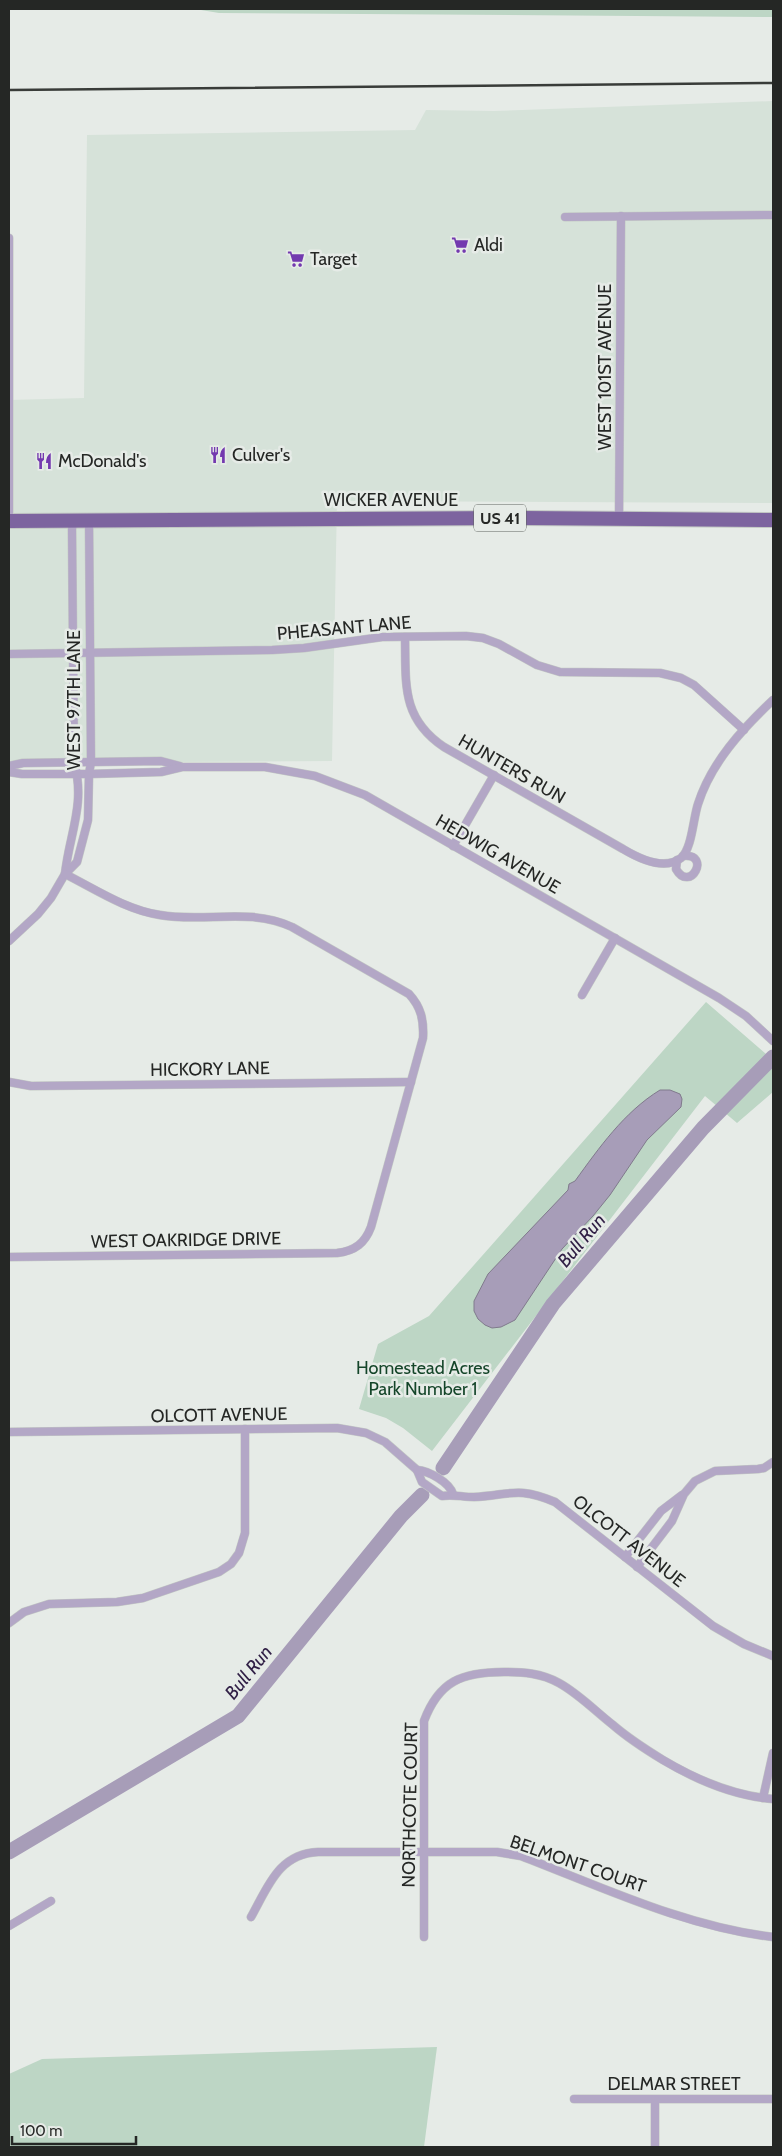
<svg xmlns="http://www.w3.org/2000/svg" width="782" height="2156" font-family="Cabin,sans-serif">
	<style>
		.built { fill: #d6e2d9 }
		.green { fill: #bdd6c5 }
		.water { fill: #a79db8; stroke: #807a8c }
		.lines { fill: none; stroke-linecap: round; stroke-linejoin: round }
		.river { stroke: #a79db8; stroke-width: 15 }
		.minor-casing { stroke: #c3c8c4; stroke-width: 9 }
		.trunk-casing { stroke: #c3c8c4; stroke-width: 16 }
		.minor { stroke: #b3a7c6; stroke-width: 8 }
		.trunk { stroke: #7d649f; stroke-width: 14 }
		.rail { stroke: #393c39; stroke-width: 2.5 }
		.labels { text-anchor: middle; stroke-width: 5; stroke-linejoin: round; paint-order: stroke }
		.shield { fill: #e6ebe7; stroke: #5f625f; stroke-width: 1 }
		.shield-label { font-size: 16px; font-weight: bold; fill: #252725 }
		.poi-label { font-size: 18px; fill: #252725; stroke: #e6ebe7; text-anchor: start }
		.street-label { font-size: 18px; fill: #252725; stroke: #e6ebe7 }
		.park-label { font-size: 18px; fill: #144529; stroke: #e6ebe7 }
		.water-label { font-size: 19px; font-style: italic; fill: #312046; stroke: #e6ebe7 }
	</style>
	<rect width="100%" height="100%" fill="#e6ebe7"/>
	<!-- built -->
	<polygon class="built" points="773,101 773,503 337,501 332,761 9,763 9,400 84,398 87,135 415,130 426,110 494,111"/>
	<!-- green -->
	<g class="green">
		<polygon points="195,9 773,9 773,17 219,13"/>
		<polygon points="706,1002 773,1060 773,1092 737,1123 705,1096 432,1451 403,1428 386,1418 359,1409 378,1344 429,1316"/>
		<polygon points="437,2047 424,2147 9,2147 9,2074 42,2059"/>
	</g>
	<!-- water -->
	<path class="water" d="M660,1090H670L680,1094L682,1099L681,1107L647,1140L610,1195L593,1216L562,1249L515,1320L501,1327L492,1328L485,1325L478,1319L474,1311V1301L488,1274L568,1190L569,1184L575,1181C599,1148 624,1112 660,1090Z"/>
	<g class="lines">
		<!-- river -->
		<g class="river">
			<polyline points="443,1468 553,1304 703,1128 773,1057"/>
			<polyline points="9,1852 238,1716 401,1516 422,1495"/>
		</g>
		<!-- minor casing -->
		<g class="minor-casing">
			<g id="minor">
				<polyline points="565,217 773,215"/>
				<polyline points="9,238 9,521"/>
				<polyline points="619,519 621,216"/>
				<path d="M405,637C406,684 401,718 444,747L623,849C638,858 664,871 681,858C692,849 693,819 698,804C711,763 742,729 773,700"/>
				<polyline points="9,654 272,650 304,648 382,637 466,636 483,638 499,644 537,665 560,672 660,673 681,678 694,685 744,730"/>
				<polyline points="9,766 23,763 161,761 180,766"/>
				<polyline points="9,772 22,774 89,774 161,772 182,767 265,767 315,776 365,795 719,998 746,1016 773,1041"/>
				<polyline points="453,846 494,775"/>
				<path d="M677,860L676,869C690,894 712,853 683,856"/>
				<path d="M65,874C69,835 86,804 74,762L72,529L74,520"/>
				<polyline points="9,941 38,914 51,898 65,874 77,862 88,820 89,774 91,762 89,520"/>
				<polyline points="582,995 615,938"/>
				<polyline points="9,1082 31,1086 411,1082"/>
				<path d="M9,1257L337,1253C355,1251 365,1243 371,1227L423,1038C424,1020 421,1007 409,994L292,927C250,907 204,923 160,915C126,910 95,889 65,874"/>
				<path d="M9,1432L337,1428L366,1433L385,1442L417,1470L422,1482L442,1496C453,1494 462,1497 474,1497C510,1495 518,1486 555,1502L713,1626L744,1644L773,1656"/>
				<path d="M417,1470C429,1471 449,1482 453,1494"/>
				<polyline points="625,1557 661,1511 682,1495"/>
				<polyline points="637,1567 672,1521 684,1494 695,1481 715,1471 758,1469 764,1468 773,1462"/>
				<polyline points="9,1623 24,1612 49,1604 117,1602 143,1598 219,1572 231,1564 239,1553 245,1533 245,1429"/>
				<polyline points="763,1798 773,1753"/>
				<path d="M251,1917C268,1887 278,1854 318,1852H497L521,1856C602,1887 686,1927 773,1937"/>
				<polyline points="9,1926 51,1901"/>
				<path d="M424,1937V1721C439,1681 462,1672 504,1672C523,1672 541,1673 559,1683C579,1694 595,1711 613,1725C628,1738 645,1749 663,1760C695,1779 735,1796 773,1799"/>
				<polyline points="574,2099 773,2099"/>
				<polyline points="655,2100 655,2147"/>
			</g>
		</g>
		<!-- trunk casing -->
		<g class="trunk-casing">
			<polyline id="trunk" points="9,521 523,518 773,520"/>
		</g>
		<!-- minor -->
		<use href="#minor" class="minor"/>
		<!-- trunk -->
		<use href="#trunk" class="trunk"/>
		<!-- rail -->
		<polyline class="rail" points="9,90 773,83"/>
	</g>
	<!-- icons -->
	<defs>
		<g id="supermarket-bare" transform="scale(1.35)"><path d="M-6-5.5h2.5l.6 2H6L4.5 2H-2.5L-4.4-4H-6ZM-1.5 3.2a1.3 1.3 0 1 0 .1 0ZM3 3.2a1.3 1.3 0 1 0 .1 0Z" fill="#7339af" stroke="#e6ebe7" stroke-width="2.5" paint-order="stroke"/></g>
		<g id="restaurant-bare" transform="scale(1.35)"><path d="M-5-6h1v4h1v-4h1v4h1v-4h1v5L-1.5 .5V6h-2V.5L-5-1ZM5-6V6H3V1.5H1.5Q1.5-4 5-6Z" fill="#7339af" stroke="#e6ebe7" stroke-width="2.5" paint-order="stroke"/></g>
	</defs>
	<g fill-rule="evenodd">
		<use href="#supermarket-bare" x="460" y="245"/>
		<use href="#supermarket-bare" x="296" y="259"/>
		<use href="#restaurant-bare" x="218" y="455"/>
		<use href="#restaurant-bare" x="44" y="461"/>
	</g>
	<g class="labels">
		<!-- shield labels -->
		<rect class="shield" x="474" y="504.5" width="52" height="27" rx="4"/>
		<g class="shield-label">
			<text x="500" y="524">US 41</text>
		</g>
		<!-- poi labels -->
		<g class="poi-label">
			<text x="474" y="251">Aldi</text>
			<text x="310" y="265">Target</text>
			<text x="232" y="461">Culver's</text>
			<text x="58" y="467">McDonald's</text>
		</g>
		<!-- street labels -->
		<g class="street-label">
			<text transform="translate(605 367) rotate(-90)" y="6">WEST 101ST AVENUE</text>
			<text x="391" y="506">WICKER AVENUE</text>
			<text transform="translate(344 628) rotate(-5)" y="6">PHEASANT LANE</text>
			<text transform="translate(74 700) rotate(-90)" y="6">WEST 97TH LANE</text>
			<text transform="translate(512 769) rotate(30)" y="6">HUNTERS RUN</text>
			<text transform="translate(498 854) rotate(30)" y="6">HEDWIG AVENUE</text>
			<text transform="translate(210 1069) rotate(-1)" y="6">HICKORY LANE</text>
			<text transform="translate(186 1240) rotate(-1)" y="6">WEST OAKRIDGE DRIVE</text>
			<text transform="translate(219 1415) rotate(-1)" y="6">OLCOTT AVENUE</text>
			<text transform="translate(629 1541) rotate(38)" y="6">OLCOTT AVENUE</text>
			<text transform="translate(410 1805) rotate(-89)" y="6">NORTHCOTE COURT</text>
			<text transform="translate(578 1864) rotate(19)" y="6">BELMONT COURT</text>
			<text x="674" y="2090">DELMAR STREET</text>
		</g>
		<!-- park labels -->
		<g class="park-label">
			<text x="423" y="1374">Homestead Acres<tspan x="423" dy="21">Park Number 1</tspan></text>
		</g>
		<!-- water labels -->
		<g class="water-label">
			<text transform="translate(581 1240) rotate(-50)" y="7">Bull Run</text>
			<text transform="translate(248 1672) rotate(-51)" y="7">Bull Run</text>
		</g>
	</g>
	<!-- border -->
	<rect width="782" height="2156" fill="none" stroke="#252725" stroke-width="20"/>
	<!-- scale -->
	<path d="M12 2136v8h124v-8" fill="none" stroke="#252725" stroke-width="2.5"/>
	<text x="20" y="2136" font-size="15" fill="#252725" stroke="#e6ebe7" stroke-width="4" paint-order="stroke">100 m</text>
</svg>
